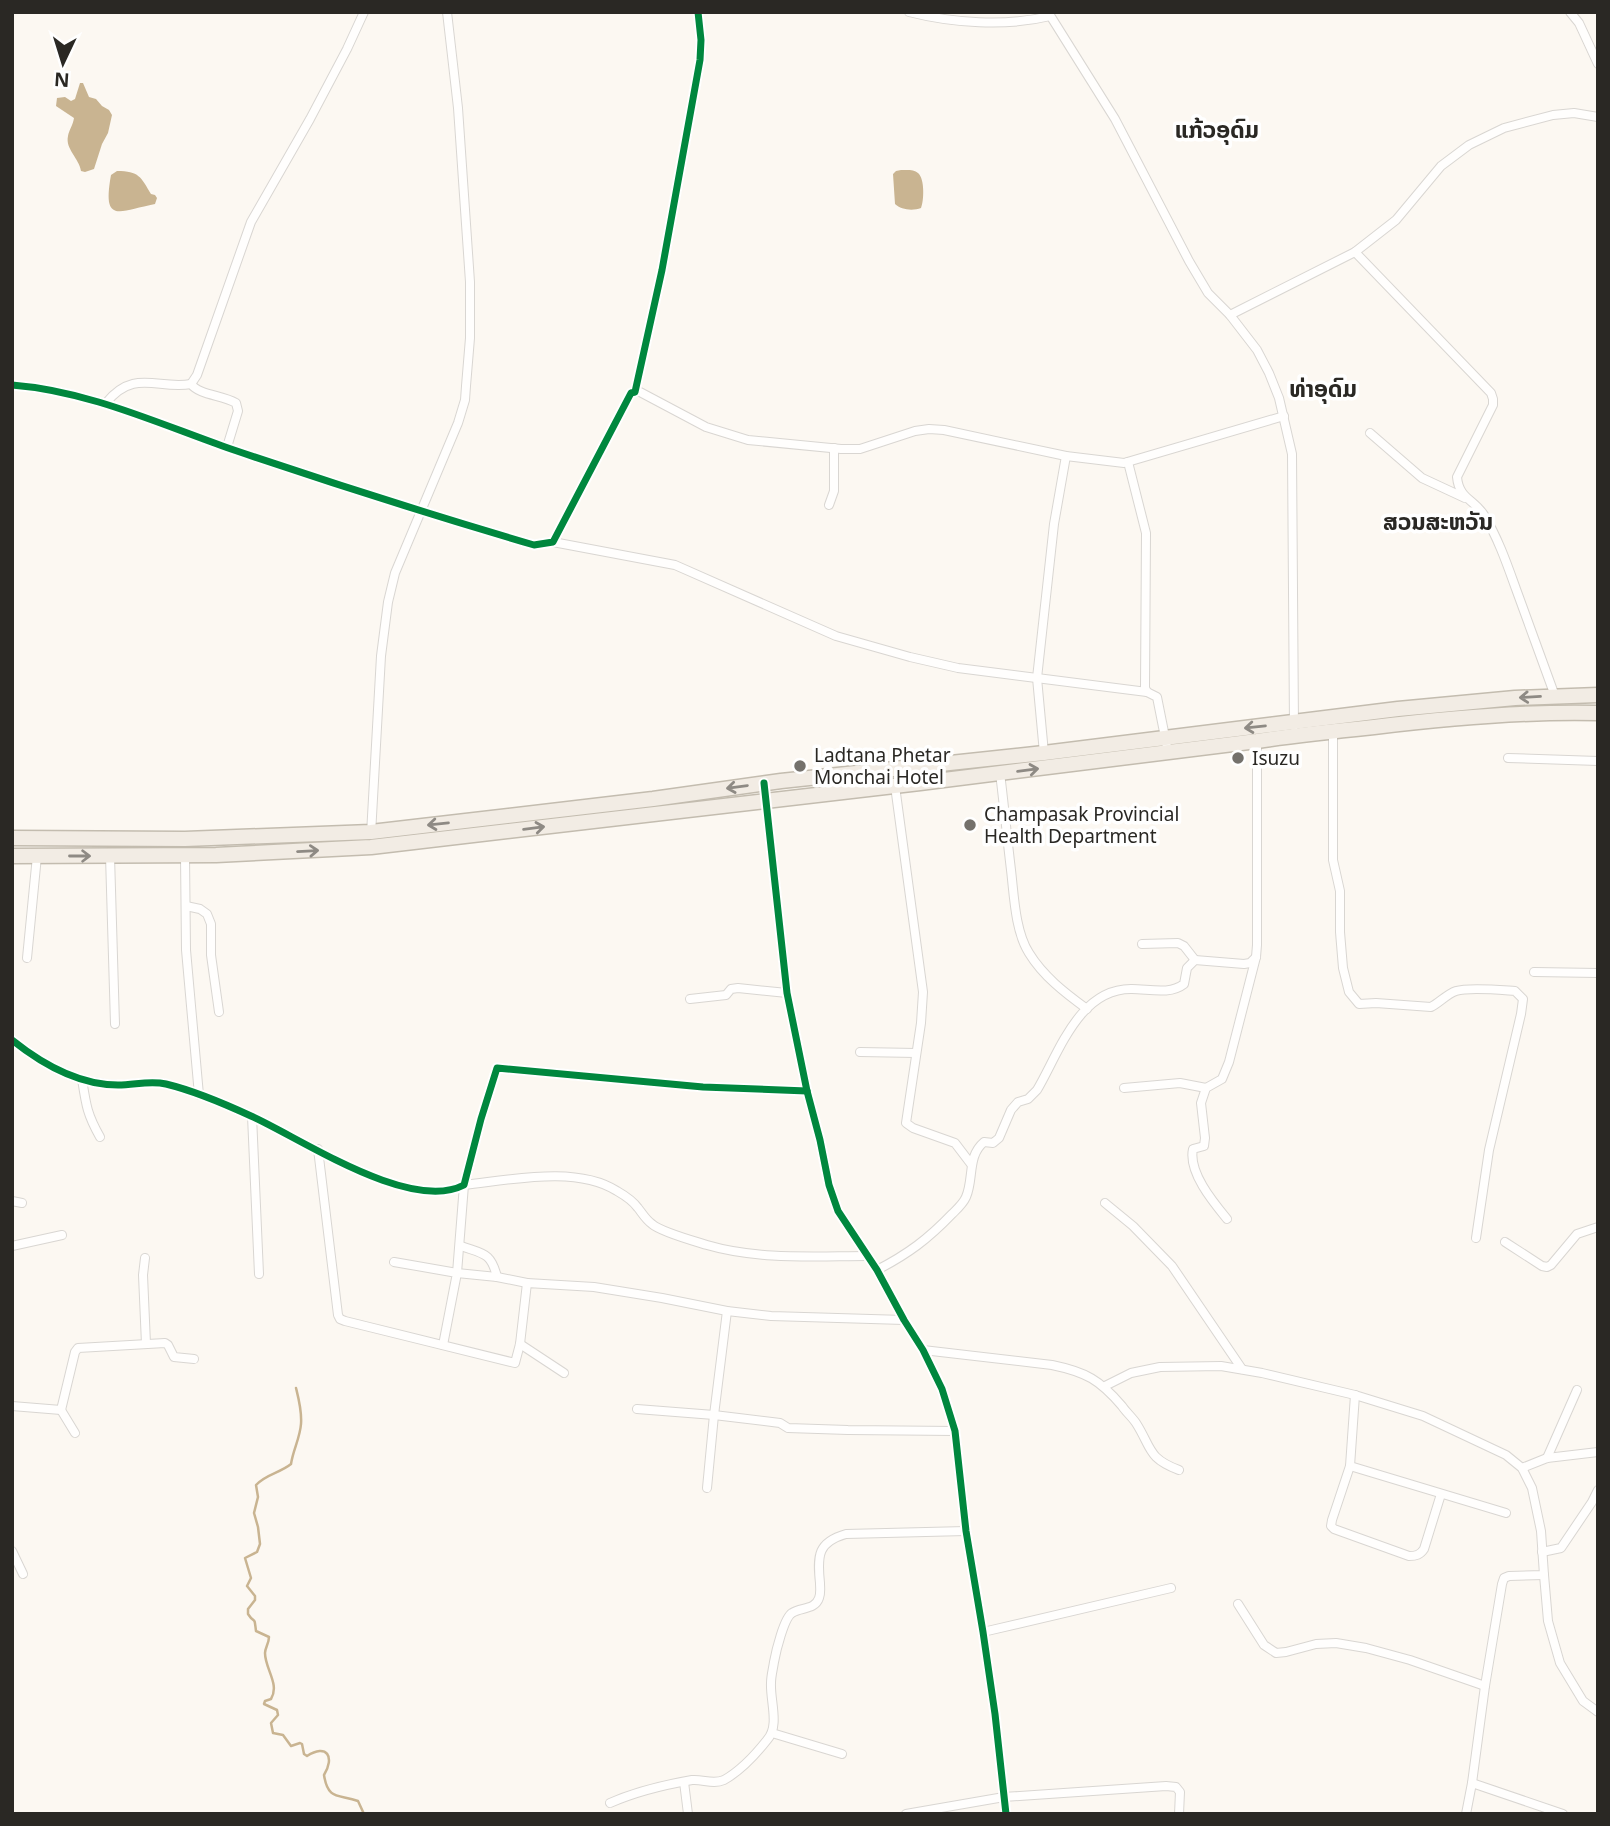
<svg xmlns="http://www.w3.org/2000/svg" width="1610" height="1826" font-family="'Noto Sans','Noto Sans Lao',sans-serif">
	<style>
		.water { fill: #c9b491 }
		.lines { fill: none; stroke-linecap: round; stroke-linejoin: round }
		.stream { stroke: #c9b491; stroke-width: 2.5 }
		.minor-casing { stroke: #d9d6d2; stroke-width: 10 }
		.trunk-casing { stroke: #c3bcaf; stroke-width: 17 }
		.minor { stroke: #fffefd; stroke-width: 8 }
		.trunk { stroke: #f2ece4; stroke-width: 14 }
		.cycleway-casing { stroke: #fff; stroke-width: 11 }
		.cycleway { stroke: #00873e; stroke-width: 7 }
		.oneway { stroke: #8e8a84 }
		.poi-dot { fill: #74716c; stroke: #fff; stroke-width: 2.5 }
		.labels { text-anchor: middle; stroke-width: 7; stroke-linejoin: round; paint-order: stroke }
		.poi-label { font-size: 19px; fill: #2a2824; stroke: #fff; text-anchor: start }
		.quarter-label { font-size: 23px; font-weight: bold; fill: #2a2824; stroke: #fff }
	</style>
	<rect width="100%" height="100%" fill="#fcf8f2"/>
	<!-- water -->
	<g class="water">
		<path d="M80,83H83L89,97L96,99L102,106L109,110L112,115L108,133L102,144L94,169L85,172L81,171C79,158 65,149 68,136C69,130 73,125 74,118L56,106L57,98L65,97L71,101L75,99Z"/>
		<path d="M901,170C906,170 914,169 918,173C925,179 924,201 921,208C913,211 901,210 895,204L893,174L896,171Z"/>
		<path d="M117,171C139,171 141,177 151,194L155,195L157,198L155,204C119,211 102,225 111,175Z"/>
	</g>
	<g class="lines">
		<!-- stream -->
		<path class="stream" d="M296,1388C299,1400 302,1411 301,1424C300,1438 293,1450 291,1464C280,1473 266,1474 256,1485L258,1497L254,1513L258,1527L260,1544L257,1552L245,1558L251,1578L247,1586L255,1596V1600L248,1609V1614C255,1625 254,1614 256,1631L269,1637C269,1643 265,1648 265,1653C265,1669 280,1684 271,1699L265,1701L264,1704L277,1710L278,1715L271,1723L273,1733L283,1735L291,1746L300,1743L302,1744L304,1754L307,1756C327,1743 335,1757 324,1775C328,1801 339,1794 358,1801L364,1814"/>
		<!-- minor casing -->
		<g class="minor-casing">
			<g id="minor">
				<path d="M909,12C952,23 1006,27 1050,16"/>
				<polyline points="1048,12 1115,119 1189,261 1208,293 1230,315 1257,350 1269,373 1279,398 1292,454 1294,726"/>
				<polyline points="1570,12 1579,23 1598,64"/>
				<path d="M1355,252L1491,393L1493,399V405L1457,477C1459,499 1474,499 1484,515C1498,538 1507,564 1516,589C1529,625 1542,660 1555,696"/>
				<polyline points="1230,315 1355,252 1396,220 1441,166 1469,145 1504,128 1553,115 1574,113 1598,117"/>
				<path d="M12,385C89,391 159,424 231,449C331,483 432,515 534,545L553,542L631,393L635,392L662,270L700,60L701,40L698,12"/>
				<polyline points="635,392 640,392 706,427 748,440 841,449 860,449 915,431 929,429 944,430 1066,456 1124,463 1284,416"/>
				<path d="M106,403C134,368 158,390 191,384"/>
				<polyline points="1370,433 1422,478 1465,498"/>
				<path d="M227,447L238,411L236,403C222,395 199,395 191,384L197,375L251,222L310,119L347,49L364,12"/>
				<polyline points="1128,462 1146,533 1145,688 1147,692 1157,697 1168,752"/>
				<polyline points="829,505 834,491 834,448"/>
				<polyline points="553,542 675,565 836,636 910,657 958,668 1147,692"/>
				<path d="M1333,731V860L1340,891V932L1343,968L1349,992L1359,1004L1376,1003L1431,1007C1439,1003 1447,994 1456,991C1469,987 1500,990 1515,991L1523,999L1521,1014L1489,1150L1476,1238"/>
				<polyline points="1044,753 1037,678 1054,524 1066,456"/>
				<polyline points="1508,758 1598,761"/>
				<path d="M1000,773C1004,805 1007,837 1011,870C1014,895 1015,931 1029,953C1043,976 1065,993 1087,1009"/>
				<polyline points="764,783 787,993 807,1091 820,1140 829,1185 838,1211 877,1270 904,1320 923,1350 942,1389 955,1431 966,1531 983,1632 995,1714 1006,1814"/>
				<polyline points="895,786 923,992 921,1023 906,1123 913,1128 955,1143 971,1164"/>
				<polyline points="371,834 381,656 388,602 395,573 458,423 465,400 466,386 470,338 470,282 458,108 447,12"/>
				<polyline points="110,856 115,1024"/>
				<polyline points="185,856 186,950 199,1095"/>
				<polyline points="186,906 200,909 207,914 211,924 211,955 219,1012"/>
				<polyline points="1142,944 1178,943 1184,946 1195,960"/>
				<polyline points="27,958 37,856"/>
				<polyline points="1534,972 1598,973"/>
				<polyline points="690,999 726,995 731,989 738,988 787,993"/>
				<path d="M12,1040C42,1064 79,1085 118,1085C135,1085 150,1080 166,1084C195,1091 225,1104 251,1116C302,1139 410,1213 464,1185L481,1119L497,1068L703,1087L807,1091"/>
				<polyline points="860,1052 916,1053"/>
				<path d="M82,1079C86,1105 87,1114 100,1137"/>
				<polyline points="1124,1088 1180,1083 1206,1088"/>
				<polyline points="252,1116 259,1274"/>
				<polyline points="318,1149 338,1315 340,1319 345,1321 515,1363 520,1344 527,1283 594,1287 662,1298 727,1311 771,1316 904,1320"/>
				<polyline points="12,1201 22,1203"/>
				<polyline points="1105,1203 1133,1226 1172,1266 1242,1369"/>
				<path d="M1227,1219C1213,1202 1188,1172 1193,1149L1204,1146L1205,1138L1201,1103L1206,1088L1222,1079L1229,1062L1256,957L1257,945V741"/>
				<polyline points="1505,1242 1542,1266 1547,1267 1551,1265 1577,1234 1598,1227"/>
				<polyline points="12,1246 62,1235"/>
				<path d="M461,1246C483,1254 491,1252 497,1277"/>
				<polyline points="145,1258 143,1275 146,1344"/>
				<polyline points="394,1262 457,1273 443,1345"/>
				<path d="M877,1270C908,1254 928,1239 952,1214C957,1209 963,1204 966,1197C974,1179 967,1156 984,1142L993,1143L999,1138L1011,1110L1018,1102L1028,1099L1037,1090C1059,1053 1079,988 1132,989C1149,989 1170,995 1184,984L1187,968L1195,960L1244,964L1250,963L1256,957"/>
				<path d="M527,1283L497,1277L457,1273L464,1185C510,1180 577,1165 617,1191C624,1195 633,1201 638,1208C642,1213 646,1220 652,1224C661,1232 694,1241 707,1245C758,1260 814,1256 867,1256"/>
				<polyline points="520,1344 564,1373"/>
				<path d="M923,1350L1052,1365C1086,1372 1100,1380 1122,1406C1126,1412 1132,1417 1136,1423C1152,1448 1147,1458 1179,1470"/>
				<polyline points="1105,1386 1131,1373 1160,1367 1221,1366 1262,1373 1355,1395 1423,1416 1506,1455 1522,1468 1532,1488 1541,1531 1544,1575 1509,1576 1504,1578 1502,1584 1485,1686 1472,1783 1466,1814"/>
				<path d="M1355,1395L1350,1466L1332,1520L1331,1526L1334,1529L1409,1556C1416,1556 1420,1555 1424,1549L1441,1494"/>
				<polyline points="12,1406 61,1410 75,1352 78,1348 165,1343 168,1345 174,1357 194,1359"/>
				<polyline points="637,1409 714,1415 780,1423 788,1428 848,1430 955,1431"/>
				<polyline points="61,1410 75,1433"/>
				<polyline points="1547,1458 1577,1390"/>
				<polyline points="1350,1466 1506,1513"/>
				<polyline points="1522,1468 1547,1458 1598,1452"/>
				<polyline points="707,1488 714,1415 727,1311"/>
				<polyline points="12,1551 23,1574"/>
				<polyline points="1542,1552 1561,1548 1592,1502 1598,1490"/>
				<polyline points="1544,1575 1548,1621 1560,1663 1583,1701 1598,1712"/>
				<polyline points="1238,1604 1264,1645 1276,1653 1286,1652 1316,1644 1336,1643 1366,1648 1410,1660 1485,1686"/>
				<polyline points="983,1632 1171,1588"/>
				<polyline points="772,1733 842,1754"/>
				<polyline points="684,1782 688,1814"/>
				<polyline points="1472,1783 1563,1814"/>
				<path d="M610,1803C637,1791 663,1785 692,1780C703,1779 713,1785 724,1780C740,1771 756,1754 767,1740C780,1726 770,1701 771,1683C771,1676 773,1669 774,1662C776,1651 784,1618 792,1613C801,1607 815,1610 819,1598C821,1593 820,1588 820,1583C817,1555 818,1542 846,1534L966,1531"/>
				<polyline points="906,1814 1004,1797 1166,1786 1176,1787 1180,1792 1179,1814"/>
			</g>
		</g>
		<!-- trunk casing -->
		<g class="trunk-casing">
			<g id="trunk">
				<polyline points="12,838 185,839 371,832 653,799 781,781 1044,753 1398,709 1515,698 1598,695"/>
				<path d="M12,856L216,855L371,847L920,783L1257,741C1296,735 1335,731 1374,727C1448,718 1523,711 1598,713"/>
			</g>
		</g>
		<!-- minor -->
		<use href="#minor" class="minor"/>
		<!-- trunk -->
		<use href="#trunk" class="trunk"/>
		<!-- cycleway casing -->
		<g class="cycleway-casing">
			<g id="cycleway">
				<path d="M12,385C89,391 159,424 231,449C331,483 432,515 534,545L553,542L631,393L635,392L662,270L700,60L701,40L698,12"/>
				<polyline points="764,783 787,993 807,1091 820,1140 829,1185 838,1211 877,1270 904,1320 923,1350 942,1389 955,1431 966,1531 983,1632 995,1714 1006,1814"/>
				<path d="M12,1040C42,1064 79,1085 118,1085C135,1085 150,1080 166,1084C195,1091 225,1104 251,1116C302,1139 410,1213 464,1185L481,1119L497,1068L703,1087L807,1091"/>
			</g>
		</g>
		<!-- cycleway -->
		<use href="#cycleway" class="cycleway"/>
	</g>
	<!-- one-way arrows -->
	<defs><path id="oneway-shaft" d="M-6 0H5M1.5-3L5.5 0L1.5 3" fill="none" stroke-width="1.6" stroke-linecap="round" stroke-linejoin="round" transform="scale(1.75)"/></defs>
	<g class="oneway">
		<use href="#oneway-shaft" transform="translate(1530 697) rotate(177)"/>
		<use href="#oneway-shaft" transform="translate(1255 727) rotate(174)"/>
		<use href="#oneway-shaft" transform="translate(1028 770) rotate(-7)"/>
		<use href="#oneway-shaft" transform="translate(737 787) rotate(172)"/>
		<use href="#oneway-shaft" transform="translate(438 824) rotate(174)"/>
		<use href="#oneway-shaft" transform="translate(534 828) rotate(-7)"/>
		<use href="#oneway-shaft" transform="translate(308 851) rotate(-3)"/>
		<use href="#oneway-shaft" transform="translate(80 856)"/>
	</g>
	<!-- markers -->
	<g class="poi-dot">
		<circle cx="1238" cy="758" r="7"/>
		<circle cx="800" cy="766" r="7"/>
		<circle cx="970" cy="825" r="7"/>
	</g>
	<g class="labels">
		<!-- poi labels -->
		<g class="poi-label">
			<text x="814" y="762">Ladtana Phetar<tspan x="814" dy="22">Monchai Hotel</tspan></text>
			<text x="1252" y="765">Isuzu</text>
			<text x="984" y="821">Champasak Provincial<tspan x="984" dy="22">Health Department</tspan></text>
		</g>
		<!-- quarter labels -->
		<g class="quarter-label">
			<text x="1217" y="138">ແກ້ວອຸດົມ</text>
			<text x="1323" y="397">ທ່າອຸດົມ</text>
			<text x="1438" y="530">ສວນສະຫວັນ</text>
		</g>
	</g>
	<!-- border -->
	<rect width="1610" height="1826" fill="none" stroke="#2a2824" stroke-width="28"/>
	<!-- north arrow -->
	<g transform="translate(63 63) rotate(184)" stroke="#ffffff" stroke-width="5" paint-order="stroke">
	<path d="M0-5L12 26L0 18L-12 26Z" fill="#2a2824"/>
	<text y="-10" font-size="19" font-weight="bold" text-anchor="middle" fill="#2a2824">N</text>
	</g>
</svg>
